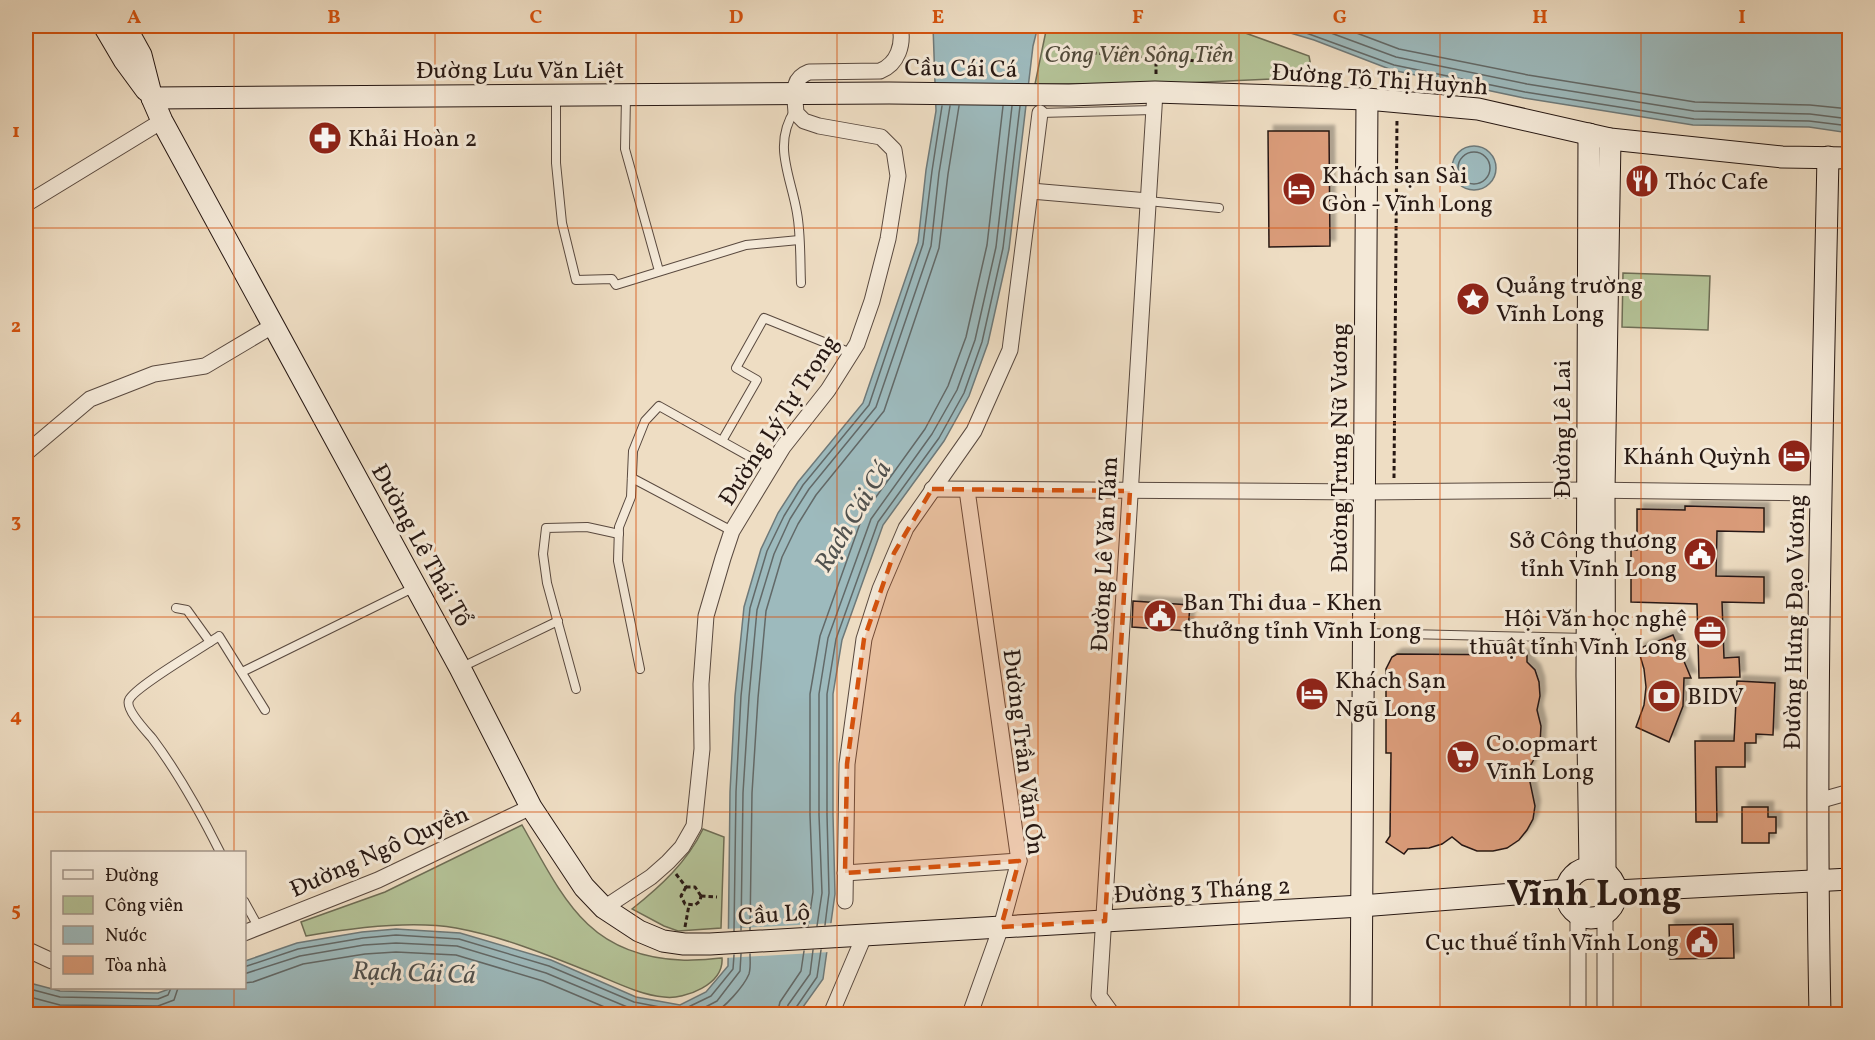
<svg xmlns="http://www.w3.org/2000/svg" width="1875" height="1040" font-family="Vollkorn,serif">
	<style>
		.green { fill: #b4c297; stroke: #6e6d55; stroke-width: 1.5 }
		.water { fill: #9dbabd; stroke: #6e7979; stroke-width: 1.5 }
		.pier { fill: #eeddc3 }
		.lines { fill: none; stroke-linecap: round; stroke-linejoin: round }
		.shore { stroke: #626968; stroke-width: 1.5 }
		.building { fill: #d99b79; stroke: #271813; stroke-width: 1.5; filter: url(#shadow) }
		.lane-casing { stroke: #59493f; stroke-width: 10 }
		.street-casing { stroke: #59493f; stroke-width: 17 }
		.secondary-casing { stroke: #271813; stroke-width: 23 }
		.path { stroke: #271813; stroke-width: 3; stroke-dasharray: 4.5 3; stroke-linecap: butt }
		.lane { stroke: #f4e9d8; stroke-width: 8 }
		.street { stroke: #f4e9d8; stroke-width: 15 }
		.secondary { stroke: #f4e9d8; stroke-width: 21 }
		.marked { fill: #d5520d; fill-opacity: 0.2; stroke: #d5520d; stroke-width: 4.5; stroke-dasharray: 12 8; stroke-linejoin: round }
		.grid { fill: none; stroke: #d5520d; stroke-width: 1.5; stroke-opacity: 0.55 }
		.labels { text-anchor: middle; stroke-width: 6; stroke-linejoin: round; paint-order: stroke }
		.park-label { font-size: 24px; font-style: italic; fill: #514b3b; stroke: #f4e9d8 }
		.street-label { font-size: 24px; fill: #271813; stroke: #f4e9d8 }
		.poi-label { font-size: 24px; fill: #271813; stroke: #f4e9d8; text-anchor: start }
		.water-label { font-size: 26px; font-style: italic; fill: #50514e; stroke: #f4e9d8 }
		.town-label { font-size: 36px; font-weight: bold; fill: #271813; stroke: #f4e9d8 }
		.neatline { fill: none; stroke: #d5520d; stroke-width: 2 }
		.grid-label { font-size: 20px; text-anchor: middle; font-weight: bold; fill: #d5520d }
	</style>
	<defs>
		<filter id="shadow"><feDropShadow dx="5.5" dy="-5.5" stdDeviation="1.5" flood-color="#0004"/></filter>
	</defs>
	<rect width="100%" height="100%" fill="#eeddc3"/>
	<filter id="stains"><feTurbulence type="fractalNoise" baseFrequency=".00333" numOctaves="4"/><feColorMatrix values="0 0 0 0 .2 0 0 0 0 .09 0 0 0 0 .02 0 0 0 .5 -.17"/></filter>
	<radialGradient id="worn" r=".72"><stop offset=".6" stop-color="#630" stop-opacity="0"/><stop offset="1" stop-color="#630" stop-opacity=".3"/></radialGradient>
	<!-- green -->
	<g class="green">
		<polygon points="1047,26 1226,26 1309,56 1313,77 1183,83 1035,84"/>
		<polygon points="1623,273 1710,276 1708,330 1622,327"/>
		<path d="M522,825C563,897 587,956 681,960C694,961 709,959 722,958C724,984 685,1000 664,997C641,995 617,983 595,974C550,956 505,937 456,928C411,920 351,928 306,936L301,922L385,892Z"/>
		<path d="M703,829L724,837L721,928L678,931L664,926L632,909C661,886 687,862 703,829Z"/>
	</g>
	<!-- water -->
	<g class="water">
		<polygon points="933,26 1038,26 1033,46 1009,249 988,343 969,396 944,441 883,525 842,640 833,694 833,815 835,894 823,979 798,1014 26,1014 26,982 60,991 158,993 172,988 244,988 245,961 297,943 362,932 396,929 460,933 551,960 636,997 680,1005 706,992 728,966 730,792 735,696 744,607 761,549 778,513 798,482 863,403 918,242 926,170 936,111"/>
		<polygon points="1267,26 1849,26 1849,133 1809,127 1693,125 1524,98 1392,70 1314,40"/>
		<circle cx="1474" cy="168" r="22"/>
	</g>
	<!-- pier -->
	<polygon class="pier" points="834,923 830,952 725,958 725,929"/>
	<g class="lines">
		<!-- shore -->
		<g class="shore">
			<polyline points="1287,26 1394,65 1525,92 1694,119 1809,121 1850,126"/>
			<polyline points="1312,26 1396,57 1527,84 1694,111 1810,114 1850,119"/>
			<polyline points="1338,26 1399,49 1528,75 1695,102 1810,105 1850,109"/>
			<circle cx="1474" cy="168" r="16"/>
			<polyline points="825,925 829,893 827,815 827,694 836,639 878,522 939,438 964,393 982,342 1003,248 1020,106"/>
			<polyline points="808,926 813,892 810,815 810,694 820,636 863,515 925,429 948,386 966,337 987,245 1003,106"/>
			<polyline points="817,926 822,893 819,815 819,694 828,638 871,519 932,434 957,390 975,340 996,247 1012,106"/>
			<polyline points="741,930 743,793 749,697 757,610 774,554 790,519 809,489 876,407 931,246 939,173 950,106"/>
			<polyline points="750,930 752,793 758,698 766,611 782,557 798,524 816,495 884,411 939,248 948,174 959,106"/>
			<polyline points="734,931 736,792 741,696 750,608 767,551 784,516 803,485 869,405 923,244 932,171 942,106"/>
			<polyline points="244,967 298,949 363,938 396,935 459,939 549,966 634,1002 680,1011 711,996 733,969 734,955"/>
			<polyline points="244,974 300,956 364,945 396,943 457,946 546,973 632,1009 656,1014"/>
			<polyline points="244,983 253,982 303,964 365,954 396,952 456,955 543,981 621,1014"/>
			<polyline points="26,988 60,997 158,999 168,995 171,988"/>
			<polyline points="26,996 60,1005 158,1006 174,1000 178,988"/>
			<polyline points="26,1005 57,1014 115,1014"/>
			<polyline points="692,1014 717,1001 740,971 741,954"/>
			<path d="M712,1014C724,1009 744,986 749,974C751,967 750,960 750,954"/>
			<polyline points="777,1014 780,1002 801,971 804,951"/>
			<polyline points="786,1014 788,1005 810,974 813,950"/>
			<polyline points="794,1014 795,1009 817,977 821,950"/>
		</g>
	</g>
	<!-- building -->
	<g class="building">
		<polygon points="1268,131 1329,131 1330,246 1269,247"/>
		<polygon points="1685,506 1764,508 1764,532 1717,531 1716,576 1764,577 1764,603 1722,602 1724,658 1739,657 1740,677 1699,678 1697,604 1631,602 1631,550 1637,550 1637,509 1685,510"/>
		<polygon points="1133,601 1190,605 1188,631 1132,627"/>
		<polygon points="1673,635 1691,678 1684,678 1683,706 1669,742 1636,727 1644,705 1646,687 1644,669 1638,649"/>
		<polygon points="1397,654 1527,655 1527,662 1535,670 1539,682 1540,696 1537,710 1541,726 1540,743 1533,761 1525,775 1530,782 1535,806 1533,819 1527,830 1519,840 1507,848 1493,851 1477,851 1462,845 1452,837 1442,844 1429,848 1408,849 1404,854 1386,842 1390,836 1391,753 1386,753 1386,669 1392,657"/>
		<polygon points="1737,681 1775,683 1773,735 1756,734 1756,743 1745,743 1745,767 1716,767 1717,822 1696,822 1695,741 1734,741"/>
		<polygon points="1742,807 1768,807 1768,817 1776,817 1776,833 1769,833 1769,843 1742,843"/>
		<polygon points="1733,924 1734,958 1670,959 1669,925"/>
	</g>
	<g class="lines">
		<!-- lane casing -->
		<g class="lane-casing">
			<g id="lane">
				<polyline points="556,97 556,163 562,223 576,280 612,279 616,285 746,245 799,240"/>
				<polyline points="626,97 625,149 659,271"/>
				<path d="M795,110C772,145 791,176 797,213C801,235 800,260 801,283"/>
				<polyline points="1040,113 1153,110"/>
				<polyline points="1148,201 1219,208"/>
				<polyline points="722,441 757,380 736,368 764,318 851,353"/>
				<polyline points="632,478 732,531"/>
				<polyline points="176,608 187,610 210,642"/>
				<polyline points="1364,633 1586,638"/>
				<polyline points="462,667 558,621"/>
				<polyline points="640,669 618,561 619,527 631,497 633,451 645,421 659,406 770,468"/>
				<polyline points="242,672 413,588"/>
				<polyline points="576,689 547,583 543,554 546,528 587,527 619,534"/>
				<path d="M220,852C200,812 179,774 152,738C146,731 125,709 129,700C134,687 204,647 219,636L265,710"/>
				<polyline points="244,901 259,928"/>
			</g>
		</g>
		<!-- street casing -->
		<g class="street-casing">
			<g id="street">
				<polyline points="1031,191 1148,201"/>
				<polyline points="26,204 162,121"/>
				<polyline points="26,453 90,399 154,374 205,366 274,325"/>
				<polyline points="932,489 1364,492 1587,490 1821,493"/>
				<polyline points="967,490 1019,861 1001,927 970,1014"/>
				<polyline points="1818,801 1850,792"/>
				<polyline points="845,873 1019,861"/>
				<polyline points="845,901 847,764 864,639 880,589 906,528 974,431 1010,350 1040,113"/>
				<path d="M604,908L651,877L668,862L682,847L694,826L702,749L701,684L706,616L723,558L732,531L783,447L828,390L857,344L872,301L888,239L898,176L894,150L881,137L819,126L804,121L796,113C795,95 790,79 809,72L880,71C898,64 904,44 900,26"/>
				<polyline points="1578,913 1578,1014"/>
				<polyline points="1605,913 1605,1014"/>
				<polyline points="244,933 378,880 531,807"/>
				<polyline points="26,949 52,961"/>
				<polyline points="831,1014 865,934"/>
				<polyline points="1112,1014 1099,996 1155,92"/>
			</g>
		</g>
		<!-- secondary casing -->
		<g class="secondary-casing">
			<g id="secondary">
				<polyline points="104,26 124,60 146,90"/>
				<polyline points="125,26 141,55 152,98 162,121 460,668 531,807 584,887 604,908 639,931 663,941 684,944 710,944 1361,906 1566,890"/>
				<polyline points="152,98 889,93 1069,95 1155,92 1367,99 1478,109 1610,139 1782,157 1850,158"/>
				<polyline points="1589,134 1587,676 1590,868"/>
				<circle cx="1591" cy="893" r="25"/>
				<polyline points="1605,873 1604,491 1610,139"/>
				<polyline points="1616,891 1850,879"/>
				<polyline points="1361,1014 1367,99"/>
				<path d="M1820,1014C1814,729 1822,443 1828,157"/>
			</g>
		</g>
		<!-- path -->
		<g class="path">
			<polyline points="1092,53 1225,63"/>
			<polyline points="1156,74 1156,58"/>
			<polyline points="1394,478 1397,118"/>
			<polyline points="676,874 686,887"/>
			<polyline points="686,887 681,896 685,904 695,905 700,901 701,896"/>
			<polyline points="686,887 695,887 701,896"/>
			<polyline points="701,896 717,897"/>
			<polyline points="685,927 689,905"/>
		</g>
		<!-- lane -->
		<use href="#lane" class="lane"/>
		<!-- street -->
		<use href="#street" class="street"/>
		<!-- secondary -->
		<use href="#secondary" class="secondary"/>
	</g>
	<!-- marked area -->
	<path class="marked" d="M932,489L1130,491L1105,921L1001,927L1019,861L845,873L847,764L864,639L894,553Z"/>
	<!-- grid -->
	<path class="grid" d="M234,26V852M435,26V1014M636,26V1014M837,26V1014M1038,26V1014M1239,26V1014M1440,26V1014M1641,26V1014M26,228H1850M26,423H1850M26,617H1850M26,812H1850M234,988V1014"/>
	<!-- icons -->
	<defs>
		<g id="pharmacy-disc" transform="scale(1.725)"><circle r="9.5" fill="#8f2418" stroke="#f4e9d8"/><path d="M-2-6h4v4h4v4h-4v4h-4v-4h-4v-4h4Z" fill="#fff"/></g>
		<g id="restaurant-disc" transform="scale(1.725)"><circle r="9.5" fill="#8f2418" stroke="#f4e9d8"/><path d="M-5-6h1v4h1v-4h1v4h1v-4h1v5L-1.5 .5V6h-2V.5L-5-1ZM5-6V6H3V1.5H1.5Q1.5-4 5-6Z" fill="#fff"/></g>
		<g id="hotel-disc" transform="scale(1.725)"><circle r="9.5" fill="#8f2418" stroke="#f4e9d8"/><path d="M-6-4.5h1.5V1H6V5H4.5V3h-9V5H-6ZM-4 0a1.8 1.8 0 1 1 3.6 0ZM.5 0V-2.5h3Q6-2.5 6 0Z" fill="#fff"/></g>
		<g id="sight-disc" transform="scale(1.725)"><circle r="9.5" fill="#8f2418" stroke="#f4e9d8"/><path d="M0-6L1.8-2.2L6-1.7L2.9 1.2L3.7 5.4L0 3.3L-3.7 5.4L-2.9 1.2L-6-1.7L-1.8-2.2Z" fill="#fff"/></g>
		<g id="civic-disc" transform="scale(1.725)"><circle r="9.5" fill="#8f2418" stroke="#f4e9d8"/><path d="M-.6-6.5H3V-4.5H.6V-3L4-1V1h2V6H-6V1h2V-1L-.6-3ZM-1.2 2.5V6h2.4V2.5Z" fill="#fff"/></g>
		<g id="office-disc" transform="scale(1.725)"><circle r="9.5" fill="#8f2418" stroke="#f4e9d8"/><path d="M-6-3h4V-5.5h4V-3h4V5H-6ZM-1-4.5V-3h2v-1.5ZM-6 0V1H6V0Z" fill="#fff"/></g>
		<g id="bank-disc" transform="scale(1.725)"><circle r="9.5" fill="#8f2418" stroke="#f4e9d8"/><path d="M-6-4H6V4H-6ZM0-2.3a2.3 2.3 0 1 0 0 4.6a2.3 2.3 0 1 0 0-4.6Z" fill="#fff"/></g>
		<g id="supermarket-disc" transform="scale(1.725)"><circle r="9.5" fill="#8f2418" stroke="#f4e9d8"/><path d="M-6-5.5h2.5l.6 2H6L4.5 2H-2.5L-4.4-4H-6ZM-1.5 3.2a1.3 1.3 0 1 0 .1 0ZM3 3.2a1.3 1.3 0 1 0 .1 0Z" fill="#fff"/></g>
	</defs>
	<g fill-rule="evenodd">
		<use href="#pharmacy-disc" x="325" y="138"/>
		<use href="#restaurant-disc" x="1642" y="181"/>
		<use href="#hotel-disc" x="1299" y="189"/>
		<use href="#sight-disc" x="1473" y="299"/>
		<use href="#hotel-disc" x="1794" y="456"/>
		<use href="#civic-disc" x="1700" y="554"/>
		<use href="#civic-disc" x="1160" y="616"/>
		<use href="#office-disc" x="1710" y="632"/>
		<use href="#hotel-disc" x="1312" y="694"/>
		<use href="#bank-disc" x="1664" y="696"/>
		<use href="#supermarket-disc" x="1463" y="757"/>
		<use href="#civic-disc" x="1702" y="942"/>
	</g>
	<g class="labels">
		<!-- park labels -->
		<g class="park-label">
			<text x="1139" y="62">Công Viên Sông Tiền</text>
		</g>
		<!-- street labels -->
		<g class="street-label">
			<text transform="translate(961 68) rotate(1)" y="8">Cầu Cái Cá</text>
			<text x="520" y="78">Đường Lưu Văn Liệt</text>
			<text transform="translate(1380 79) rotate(4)" y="8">Đường Tô Thị Huỳnh</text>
			<text transform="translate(778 420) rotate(-57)" y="8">Đường Lý Tự Trọng</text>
			<text transform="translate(1562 429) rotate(-90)" y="8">Đường Lê Lai</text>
			<text transform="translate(1339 448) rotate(-90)" y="8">Đường Trưng Nữ Vương</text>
			<text transform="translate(422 545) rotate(61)" y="8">Đường Lê Thái Tổ</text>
			<text transform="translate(1104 554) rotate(-87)" y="8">Đường Lê Văn Tám</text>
			<text transform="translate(1794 622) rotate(-89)" y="8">Đường Hưng Đạo Vương</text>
			<text transform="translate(1024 752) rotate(83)" y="8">Đường Trần Văn Ơn</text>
			<text transform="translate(379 851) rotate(-24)" y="8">Đường Ngô Quyền</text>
			<text transform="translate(1202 890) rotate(-3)" y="8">Đường 3 Tháng 2</text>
			<text transform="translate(774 914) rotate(-4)" y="8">Cầu Lộ</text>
		</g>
		<!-- poi labels -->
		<g class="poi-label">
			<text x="348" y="146">Khải Hoàn 2</text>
			<text x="1322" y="183">Khách sạn Sài<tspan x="1322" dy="28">Gòn - Vĩnh Long</tspan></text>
			<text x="1665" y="189">Thóc Cafe</text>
			<text x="1496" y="293">Quảng trường<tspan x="1496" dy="28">Vĩnh Long</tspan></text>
			<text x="1771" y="464" text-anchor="end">Khánh Quỳnh</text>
			<text x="1677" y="548" text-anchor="end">Sở Công thương<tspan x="1677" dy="28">tỉnh Vĩnh Long</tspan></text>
			<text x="1183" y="610">Ban Thi đua - Khen<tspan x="1183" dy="28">thưởng tỉnh Vĩnh Long</tspan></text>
			<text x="1687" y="626" text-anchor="end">Hội Văn học nghệ<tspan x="1687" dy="28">thuật tỉnh Vĩnh Long</tspan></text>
			<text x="1335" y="688">Khách Sạn<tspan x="1335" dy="28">Ngũ Long</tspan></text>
			<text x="1687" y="704">BIDV</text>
			<text x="1486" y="751">Co.opmart<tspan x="1486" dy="28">Vĩnh Long</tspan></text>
			<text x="1679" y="950" text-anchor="end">Cục thuế tỉnh Vĩnh Long</text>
		</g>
		<!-- water labels -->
		<g class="water-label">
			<text transform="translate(852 516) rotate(-59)" y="9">Rạch Cái Cá</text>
			<text transform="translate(414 972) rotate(2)" y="9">Rạch Cái Cá</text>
		</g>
		<!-- town labels -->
		<g class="town-label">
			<text x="1594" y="905">Vĩnh Long</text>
		</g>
	</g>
	<!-- margin -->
	<rect width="1875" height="1040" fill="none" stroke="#eeddc3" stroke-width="66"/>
	<!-- legend -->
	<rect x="51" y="851" width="195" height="138" fill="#f4e9d8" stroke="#a29589" stroke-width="1.5"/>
	<rect x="63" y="870" width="30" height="9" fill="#f4e9d8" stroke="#a29589" stroke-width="1.5"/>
	<text x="105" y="881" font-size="18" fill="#271813">Đường</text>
	<rect x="63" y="896" width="30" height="18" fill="#b4c297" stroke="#a29589" stroke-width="1.5"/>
	<text x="105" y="911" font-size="18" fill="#271813">Công viên</text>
	<rect x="63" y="926" width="30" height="18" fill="#9dbabd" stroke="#a29589" stroke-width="1.5"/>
	<text x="105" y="941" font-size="18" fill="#271813">Nước</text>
	<rect x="63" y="956" width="30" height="18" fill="#d99b79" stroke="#a29589" stroke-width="1.5"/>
	<text x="105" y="971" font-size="18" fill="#271813">Tòa nhà</text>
	<rect x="33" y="33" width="1809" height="974" class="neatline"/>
	<g class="grid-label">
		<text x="134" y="23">A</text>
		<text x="334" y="23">B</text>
		<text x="536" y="23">C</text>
		<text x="736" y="23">D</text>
		<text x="938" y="23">E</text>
		<text x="1138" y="23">F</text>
		<text x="1340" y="23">G</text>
		<text x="1540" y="23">H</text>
		<text x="1742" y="23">I</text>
		<text x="16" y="137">1</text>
		<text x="16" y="332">2</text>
		<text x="16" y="527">3</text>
		<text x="16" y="722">4</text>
		<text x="16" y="916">5</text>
	</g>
	<rect width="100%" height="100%" filter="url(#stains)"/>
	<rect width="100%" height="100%" fill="url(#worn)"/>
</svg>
